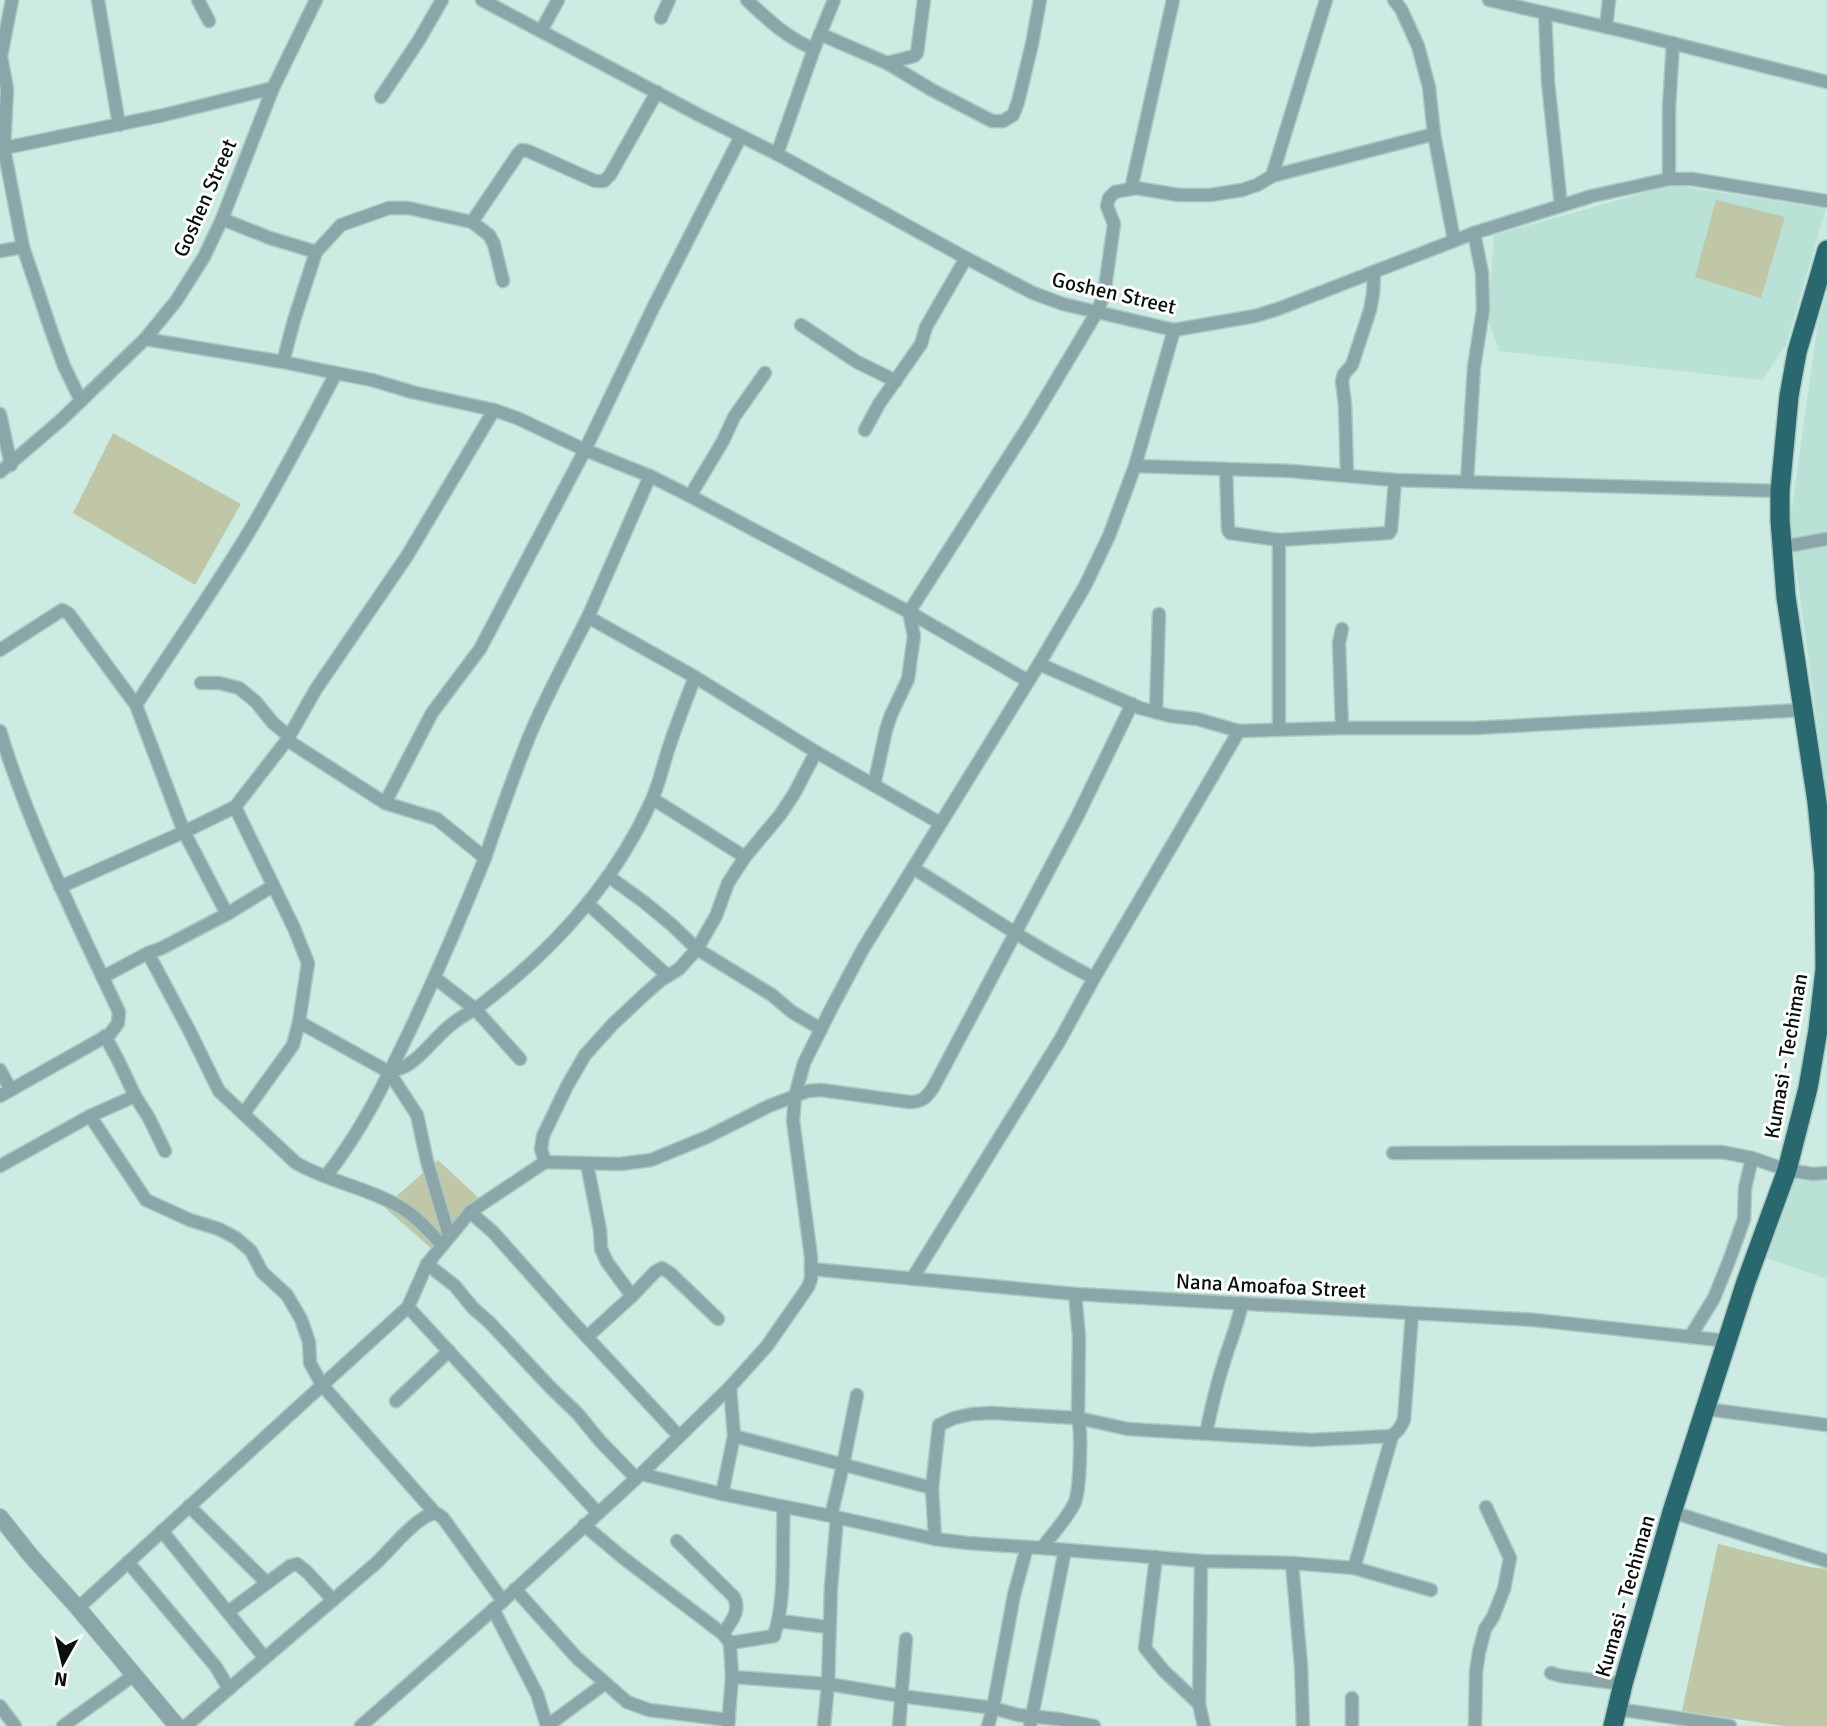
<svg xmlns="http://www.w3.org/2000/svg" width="1827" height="1726" font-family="Signika,sans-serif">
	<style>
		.built { fill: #b9e1d5 }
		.green { fill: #bfc7a7 }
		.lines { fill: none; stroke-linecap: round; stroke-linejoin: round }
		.minor-casing { stroke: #acc8c0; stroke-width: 15 }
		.tertiary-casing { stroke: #acc8c0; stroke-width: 18 }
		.trunk-casing { stroke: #acc8c0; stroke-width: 22 }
		.minor { stroke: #8aa6a8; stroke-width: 12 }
		.tertiary { stroke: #8aa6a8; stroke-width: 16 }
		.trunk { stroke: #28686e; stroke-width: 19 }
		.labels { text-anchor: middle; stroke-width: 6; stroke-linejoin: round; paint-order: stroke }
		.street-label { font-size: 21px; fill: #07120f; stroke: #fff }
	</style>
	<rect width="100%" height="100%" fill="#ccebe2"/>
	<!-- built -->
	<g class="built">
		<polygon points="1672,185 1826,209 1786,345 1762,380 1499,351 1488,319 1494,235"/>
		<polygon points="1827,292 1827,796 1790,523 1818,322"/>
		<polygon points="1792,1180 1827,1181 1827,1279 1764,1257"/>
	</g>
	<!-- green -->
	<g class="green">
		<polygon points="1716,200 1785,217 1761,298 1695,277"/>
		<polygon points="113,433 241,504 195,585 73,513"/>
		<polygon points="438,1160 483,1202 433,1250 384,1207"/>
		<polygon points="1718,1544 1809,1567 1827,1569 1827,1726 1784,1726 1682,1711"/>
	</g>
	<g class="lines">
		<!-- minor casing -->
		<g class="minor-casing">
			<g id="minor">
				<polyline points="12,0 1,56 7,89 4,149 23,247 52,333 64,366 81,401"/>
				<polyline points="98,0 119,125"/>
				<polyline points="198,0 209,21"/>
				<polyline points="482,0 699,115 777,154 966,258 1033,293 1063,304 1174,330 1255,316 1278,309 1474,233 1592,196 1669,179 1692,179 1827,201"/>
				<path d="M747,0C768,20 787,38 814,49"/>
				<polyline points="1394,0 1401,9 1418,46 1429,87 1434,134 1454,240"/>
				<polyline points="1489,0 1632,33 1827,82"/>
				<polyline points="1545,13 1548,82 1561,206"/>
				<polyline points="661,18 669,0"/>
				<polyline points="1606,27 1609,0"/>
				<polyline points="541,31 558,0"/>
				<polyline points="820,34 887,63 932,90 992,121 1003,121 1013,115 1018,102 1032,44 1040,0"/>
				<polyline points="887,63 914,56 917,53 924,0"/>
				<polyline points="381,97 419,40 442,0"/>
				<polyline points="741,136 653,308 585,450 650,476 690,496 909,612 1028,681"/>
				<polyline points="0,149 164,115 273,88"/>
				<polyline points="777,154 814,49 834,0"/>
				<polyline points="1272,176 1326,0"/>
				<polyline points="1669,179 1669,108 1673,43"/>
				<polyline points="1131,189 1173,0"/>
				<polyline points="222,219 270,238 316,252 294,320 283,362"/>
				<polyline points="472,222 518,154 522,150 528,151 595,181 604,181 610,175 657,92"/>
				<polyline points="0,251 23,247"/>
				<polyline points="316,252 341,225 389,208 408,208 472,222 489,235 494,244 503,281"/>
				<polyline points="801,325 857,362 896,381"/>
				<polyline points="145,339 283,362 336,373"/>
				<polyline points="0,414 11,465"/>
				<polyline points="865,430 879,404 921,344 926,327 966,258"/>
				<polyline points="1135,466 1290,471 1395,480 1780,491"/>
				<polyline points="1226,469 1228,530 1230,533 1279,540 1389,533 1391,530 1395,480"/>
				<polyline points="0,472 60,421 145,339 176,301 204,257 222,219 273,88 316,0"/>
				<polyline points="1347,475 1345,405 1342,381 1344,374 1352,365 1370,310 1373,294 1374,272"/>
				<polyline points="650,476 588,617 695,677 816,752 940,823"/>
				<polyline points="1467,482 1474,367 1483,310 1482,273 1474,233"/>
				<polyline points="690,496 723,441 734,417 765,373"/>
				<polyline points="1279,540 1279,729"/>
				<polyline points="1782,547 1827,539"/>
				<path d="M0,650L62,610L69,614L136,705L184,832L227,914L162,948L148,953L189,1030L219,1091L296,1163C329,1182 369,1188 402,1208C417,1217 430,1232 442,1245"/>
				<polyline points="201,683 219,683 239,688 256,702 273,723 289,736"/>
				<path d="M136,705C176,643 219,583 256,520C284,472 310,423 336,373L372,380L412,392L494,410L407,556L316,689L287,740"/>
				<polyline points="1156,712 1159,614"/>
				<polyline points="1342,728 1339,643 1342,629"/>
				<path d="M0,731C30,829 76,920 119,1012L118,1023L110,1034L0,1096"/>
				<polyline points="1239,731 1342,728 1474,728 1803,710"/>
				<polyline points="874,785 886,730 891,715 908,679 914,636 909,612 1031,422 1097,312 1104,295 1114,224 1107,206 1109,198 1115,192 1136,188 1179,195 1210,195 1242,190 1257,185 1272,176 1434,134"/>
				<polyline points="653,799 745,857"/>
				<polyline points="235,807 287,740 385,803 432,713 480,649 585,450 517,418 494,410"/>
				<path d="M485,858C499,817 513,777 529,737C546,696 568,656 588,617"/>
				<path d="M913,868C973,905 1031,946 1094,978"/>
				<polyline points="608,876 644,902 672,925 697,949 772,995 792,1012 821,1029"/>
				<polyline points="60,887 184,832 235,807 294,928 308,963 299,1022 293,1045 244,1113"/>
				<polyline points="588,904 668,976"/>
				<polyline points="227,914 273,886"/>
				<polyline points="103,977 148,953"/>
				<polyline points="435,978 475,1009 520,1059"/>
				<polyline points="299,1022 389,1072 417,1115 427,1161 449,1236"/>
				<polyline points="105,1036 119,1062 135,1096 149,1118 165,1151"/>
				<polyline points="0,1070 11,1090"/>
				<path d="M389,1072C396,1070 403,1068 409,1064C427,1052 438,1033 456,1021C464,1015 474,1010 482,1004C553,950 614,883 651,802C659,785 663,765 669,747C677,723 686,700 695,677"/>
				<polyline points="90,1116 146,1200 190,1220 219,1229 236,1238 251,1251 262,1272 287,1295 301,1319 309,1342 310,1363 322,1385 435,1513 439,1515 443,1518 503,1601"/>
				<polyline points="1393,1153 1722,1152 1752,1158 1787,1170 1813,1174 1827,1173"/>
				<polyline points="545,1162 541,1149 543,1136 567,1086 585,1055 613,1024 645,994 661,980 679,969 697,949 716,916 728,883 745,857 780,815 794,794 816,752"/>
				<polyline points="587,1164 600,1230 601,1249 607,1262 632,1296"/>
				<polyline points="0,1166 90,1116 135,1096"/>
				<path d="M326,1176C362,1131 387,1078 412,1026C438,971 462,915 485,858L437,819L385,803"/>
				<polyline points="470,1212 493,1232 573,1322 679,1436"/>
				<polyline points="427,1264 455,1286 473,1308 489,1322 551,1388 578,1414 600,1441 636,1478"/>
				<polyline points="811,1269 1075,1294 1535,1320 1728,1341"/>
				<polyline points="912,1279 1060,1040 1094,978 1239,731 1197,719 1170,716 1140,708 1039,664"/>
				<polyline points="1075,1294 1079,1336 1078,1418 1128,1429 1311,1440 1392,1436"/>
				<polyline points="408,1307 598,1513"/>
				<polyline points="587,1337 632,1296 655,1272 662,1268 670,1273 718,1319"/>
				<polyline points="1690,1337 1714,1298 1729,1261 1744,1219 1745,1188 1752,1158"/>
				<polyline points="396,1401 449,1351"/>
				<polyline points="1706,1409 1827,1425"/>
				<path d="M1206,1433C1211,1410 1216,1386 1224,1362C1230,1342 1238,1324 1242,1303"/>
				<polyline points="734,1436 932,1488"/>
				<polyline points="641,1474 722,1494 831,1516 935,1539 967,1543 1042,1548 1201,1561 1292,1563 1354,1568 1392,1436 1399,1429 1404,1420 1412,1314"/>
				<polyline points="722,1494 734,1436 730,1387"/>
				<polyline points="189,1506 267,1583"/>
				<polyline points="1672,1512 1827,1561"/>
				<polyline points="831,1516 843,1465 857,1395"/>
				<polyline points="584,1525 622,1557 723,1634 730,1643 732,1677 728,1726"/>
				<polyline points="162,1531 264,1657"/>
				<path d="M935,1539L932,1488L939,1425L954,1418L972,1414L992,1413L1078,1418C1082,1432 1080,1488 1075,1502C1068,1518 1052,1534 1042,1548"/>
				<path d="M677,1541L734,1597C741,1612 731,1621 723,1634"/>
				<polyline points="1156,1557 1145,1648 1164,1671 1199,1704 1204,1726"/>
				<polyline points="128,1562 216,1667 229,1689"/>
				<polyline points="1292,1563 1301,1666 1303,1726"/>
				<polyline points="1354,1568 1431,1590"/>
				<polyline points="515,1589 577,1658 627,1702 649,1710 729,1720"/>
				<path d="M78,1608L408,1307L427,1264L470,1212L545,1162L620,1164L651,1160L707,1137L769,1106L808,1091L821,1090L909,1102C922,1102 926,1098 933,1088L1077,817L1132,704"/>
				<polyline points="493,1609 537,1694 547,1726"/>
				<polyline points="228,1612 290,1566 297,1564 307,1572 333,1600"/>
				<polyline points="779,1621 828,1627"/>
				<path d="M730,1643L774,1636C787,1595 781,1549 784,1507"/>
				<polyline points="1551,1673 1561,1676 1623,1684"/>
				<polyline points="732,1677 828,1684 901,1696 993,1708 1018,1715 1058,1719 1094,1726"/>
				<polyline points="1352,1698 1352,1726"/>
				<polyline points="1199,1704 1201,1561"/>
				<polyline points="0,1706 15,1726"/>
				<polyline points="1617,1709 1730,1726"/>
				<polyline points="63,1726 134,1675"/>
				<path d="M186,1726C248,1672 311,1619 374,1565C390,1551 415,1517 435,1513"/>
				<polyline points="361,1726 503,1601 641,1474 730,1387 767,1346 808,1287 811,1279 811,1257 793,1120 795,1096 804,1063 832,1007 863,949 1039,664 1085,586 1109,536 1135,466 1174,330"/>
				<polyline points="547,1726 604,1684"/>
				<polyline points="824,1726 828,1684 831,1587 837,1517"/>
				<polyline points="899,1726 906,1639"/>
				<polyline points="988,1726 993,1708 1014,1595 1027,1547"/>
				<polyline points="1030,1726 1065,1550"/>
				<polyline points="1475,1726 1476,1672 1479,1652 1485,1629 1493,1617 1504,1589 1510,1558 1486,1507"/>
			</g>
		</g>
		<!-- tertiary casing -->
		<g class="tertiary-casing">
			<polyline id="tertiary" points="0,1517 31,1556 78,1608 177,1726"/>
		</g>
		<!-- trunk casing -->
		<g class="trunk-casing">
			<polyline id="trunk" points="1613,1726 1623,1684 1672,1512 1746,1282 1787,1170 1808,1088 1818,1030 1825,969 1824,873 1817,802 1786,597 1780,520 1780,491 1789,396 1797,352 1827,250"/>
		</g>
		<!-- minor -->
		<use href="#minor" class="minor"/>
		<!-- tertiary -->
		<use href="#tertiary" class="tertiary"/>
		<!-- trunk -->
		<use href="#trunk" class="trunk"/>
	</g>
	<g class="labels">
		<!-- street labels -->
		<g class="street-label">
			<text transform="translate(205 198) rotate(-66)" y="7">Goshen Street</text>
			<text transform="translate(1114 293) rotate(13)" y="7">Goshen Street</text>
			<text transform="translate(1786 1056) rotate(-80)" y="7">Kumasi - Techiman</text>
			<text transform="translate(1271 1286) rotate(3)" y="7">Nana Amoafoa Street</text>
			<text transform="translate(1625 1596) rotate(-74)" y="7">Kumasi - Techiman</text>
		</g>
	</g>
	<!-- north arrow -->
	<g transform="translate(63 1663) rotate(188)" stroke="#ffffff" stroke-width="5" paint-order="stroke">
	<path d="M0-5L12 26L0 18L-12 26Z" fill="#07120f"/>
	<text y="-10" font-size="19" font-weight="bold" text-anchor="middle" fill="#07120f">N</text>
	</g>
</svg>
